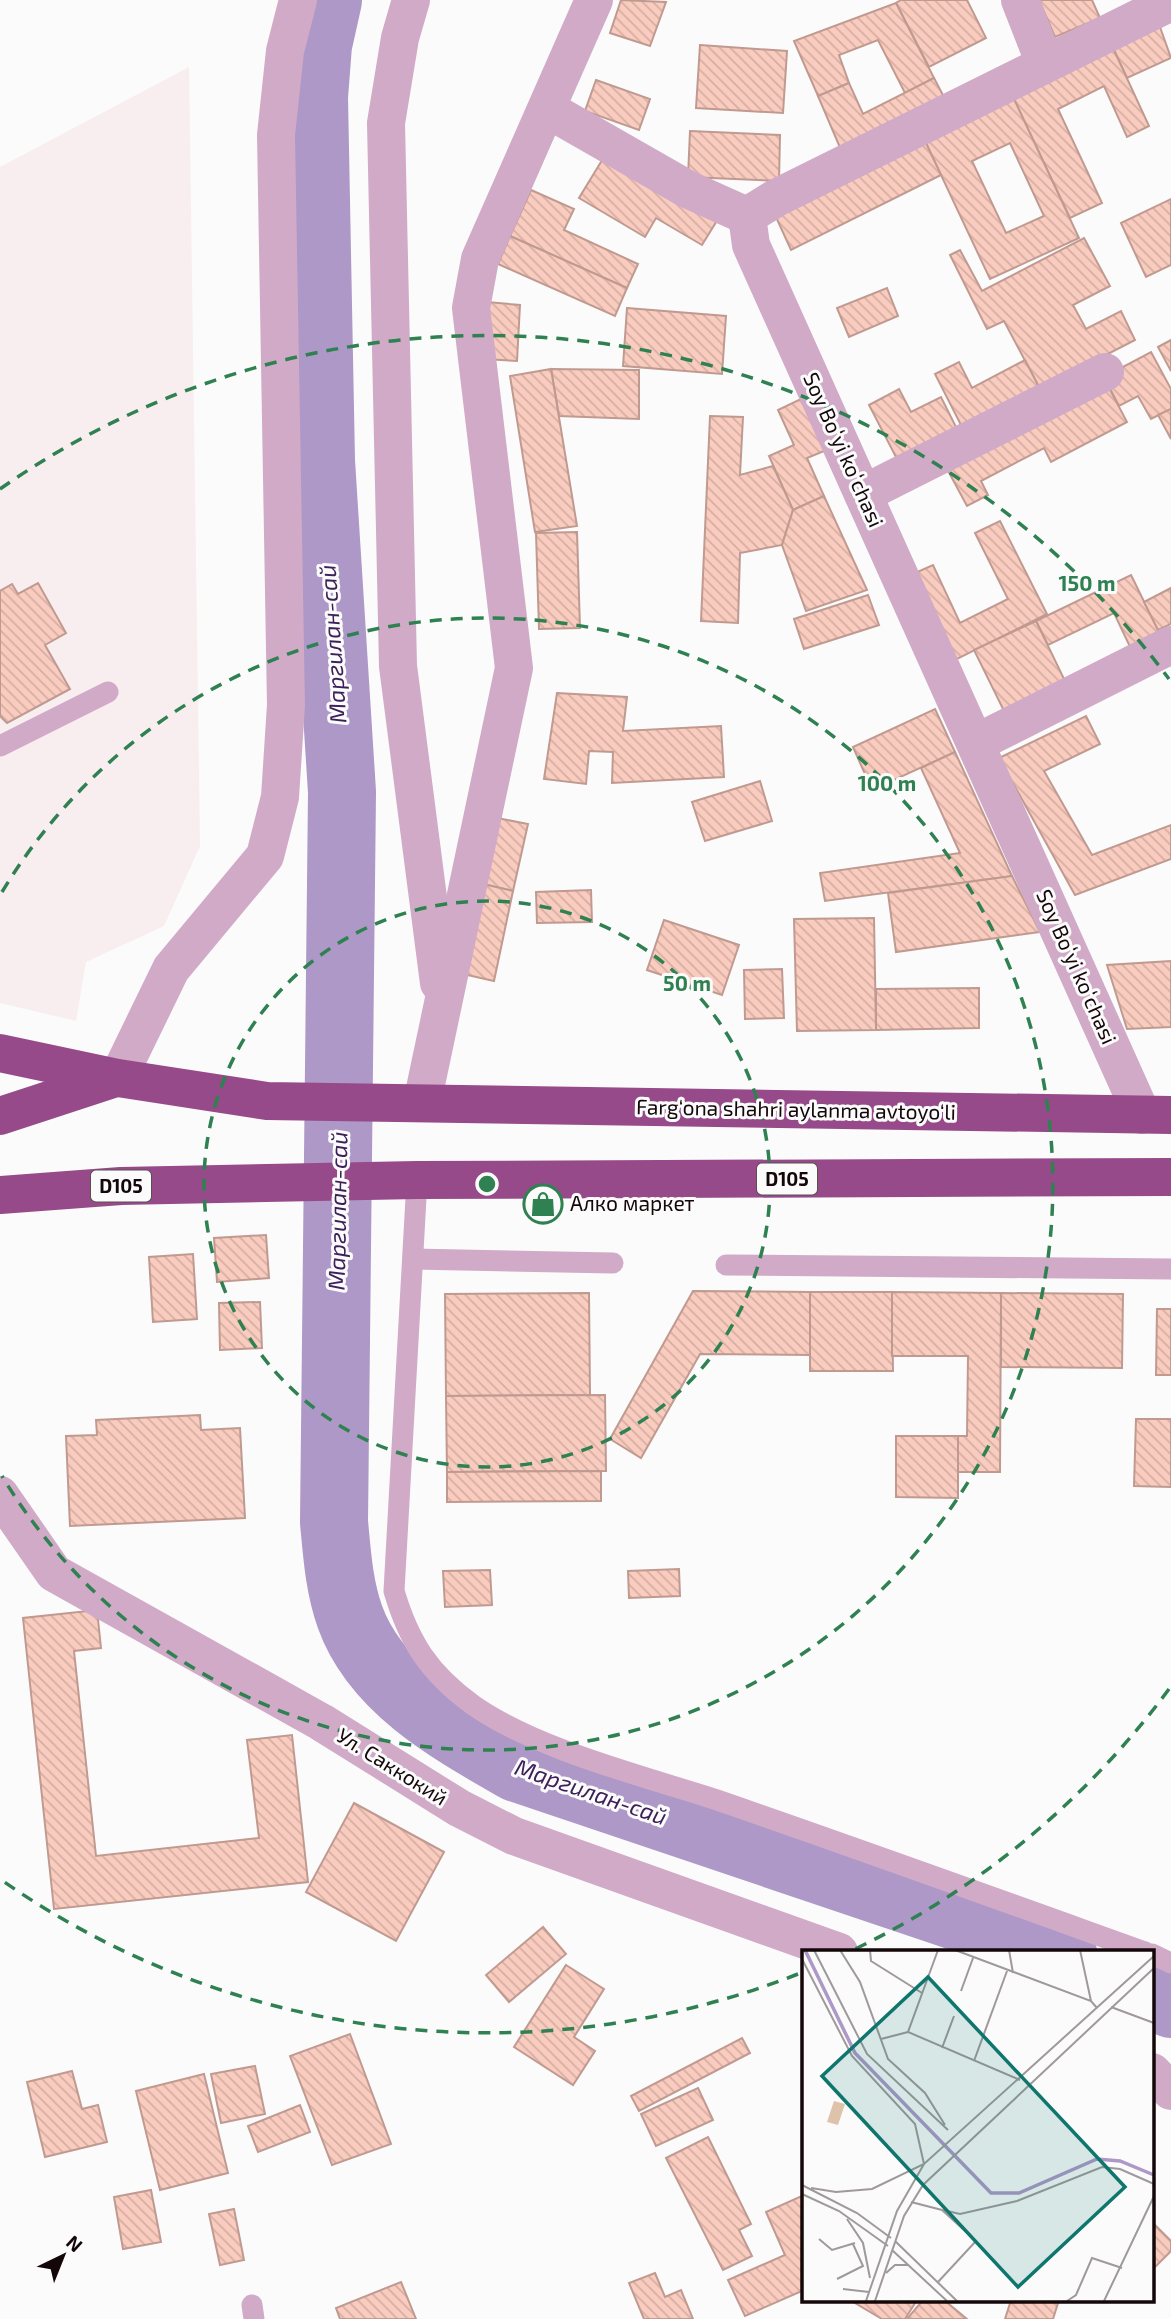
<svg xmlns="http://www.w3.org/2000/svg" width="1171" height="2319" font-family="'Exo 2',sans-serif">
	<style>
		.built { fill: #f8edef }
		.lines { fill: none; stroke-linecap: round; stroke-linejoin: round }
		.river { stroke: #ad98c7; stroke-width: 68 }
		.building { fill: url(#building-back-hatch); stroke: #c09a90; stroke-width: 2; fill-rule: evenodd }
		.lane { stroke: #d0aac7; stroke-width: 21 }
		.street { stroke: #d0aac7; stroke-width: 38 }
		.highway { stroke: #974a89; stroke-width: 38 }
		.ring { fill: none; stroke: #2f8152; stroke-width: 3.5; stroke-dasharray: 12 9 }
		.labels { text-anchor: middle; stroke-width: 6; stroke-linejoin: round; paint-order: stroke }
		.shield { fill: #fbfbfb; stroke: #595052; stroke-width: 2 }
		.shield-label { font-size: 19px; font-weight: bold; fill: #14070a }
		.street-label { font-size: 21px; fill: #14070a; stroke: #fbfbfb }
		.poi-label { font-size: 21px; fill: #14070a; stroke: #fbfbfb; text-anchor: start }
		.water-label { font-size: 23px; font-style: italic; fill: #3d2059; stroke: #fbfbfb }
		.inset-river { fill: none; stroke: #ad98c7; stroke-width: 3.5 }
		.inset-road { fill: none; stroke: #9f999b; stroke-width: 2 }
		.view { fill: #0f766e; fill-opacity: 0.15; stroke: #0f766e; stroke-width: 3.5 }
		.inset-edge { fill: none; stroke: #14070a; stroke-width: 3.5 }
		.centre { fill: #2f8152; stroke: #fbfbfb; stroke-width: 3.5 }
		.ring-label { font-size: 21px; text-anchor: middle; font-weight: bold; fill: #2f8152; stroke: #fbfbfb; stroke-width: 6; stroke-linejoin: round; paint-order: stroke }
	</style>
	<defs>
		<pattern id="building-back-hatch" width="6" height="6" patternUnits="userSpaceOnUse" patternTransform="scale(1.75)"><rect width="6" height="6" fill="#faccbf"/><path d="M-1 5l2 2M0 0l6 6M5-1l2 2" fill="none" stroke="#d5aea3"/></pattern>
	</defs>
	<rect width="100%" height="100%" fill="#fbfbfb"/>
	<!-- built -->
	<polygon class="built" points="189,67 200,846 164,926 86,962 76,1021 0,1003 0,167"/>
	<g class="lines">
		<!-- river -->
		<g class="river">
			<path d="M328,0L318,45L314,97L321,461L342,792L334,1522C337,1554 339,1586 350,1617C376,1690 454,1732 517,1768L1063,1952"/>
			<polyline points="1152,1991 1171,2004"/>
		</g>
	</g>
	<!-- building -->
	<g class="building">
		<polygon points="621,0 666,2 650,46 610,33"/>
		<polygon points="901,0 967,0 986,38 929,67 896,3"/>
		<polygon points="1039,0 1092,0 1100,18 1055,37"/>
		<polygon points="896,3 934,78 905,93 878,40 839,55 849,83 818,96 794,41"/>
		<polygon points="1160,27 1171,58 1127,78 1113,48"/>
		<polygon points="700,45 787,51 783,113 696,108"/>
		<polygon points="1113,48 1149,126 1127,137 1104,86 1058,109 1102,203 1070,218 1014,99"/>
		<polygon points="934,78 945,99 841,150 818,96 849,83 863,114"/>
		<polygon points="596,80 650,99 639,130 585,111"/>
		<path d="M1014,99L1079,238L990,279L925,141ZM1010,143L1044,216L1006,233L972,161Z"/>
		<polygon points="690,131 780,135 779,181 688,177"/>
		<polygon points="925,141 941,175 791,250 775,215"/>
		<polygon points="607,152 718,219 702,245 656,218 645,237 579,198"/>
		<polygon points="531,190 574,209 564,230 638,264 627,288 510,236"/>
		<polygon points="1171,199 1171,265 1146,277 1121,223"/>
		<polygon points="510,236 627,288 615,316 498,264"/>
		<polygon points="1084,238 1110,286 1073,305 1086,329 1121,311 1135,340 1040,389 1004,321 987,329 950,255 960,250 982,291"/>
		<polygon points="887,288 898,316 849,337 837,308"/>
		<polygon points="487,302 520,305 517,361 484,359"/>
		<polygon points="627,308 726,316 722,374 623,366"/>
		<polygon points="1171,340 1171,371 1158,347"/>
		<polygon points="1151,352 1171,389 1171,409 1151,419 1138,396 1119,406 1104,377"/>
		<polygon points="1025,360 1040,389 963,429 935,374 959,362 972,388"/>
		<polygon points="551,369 639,370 639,419 559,416"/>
		<polygon points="551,369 577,526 535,532 510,376"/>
		<polygon points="1107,384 1127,422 1051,462 1044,448 981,481 988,495 967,506 947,469"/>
		<polygon points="899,389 911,412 941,397 958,431 898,461 869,405"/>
		<polygon points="805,397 829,449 807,458 824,496 793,510 769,456 794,445 778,410"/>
		<polygon points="1171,409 1171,439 1158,415"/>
		<polygon points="710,416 743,417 740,475 773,466 793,510 782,545 740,553 738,623 701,621"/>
		<polygon points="824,496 867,590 806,611 782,545 793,510"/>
		<polygon points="1000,521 1047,614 955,660 915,573 933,565 960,623 1008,599 975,533"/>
		<polygon points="577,532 580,628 539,629 536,533"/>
		<polygon points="1131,575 1161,636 1132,651 1114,613 1048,645 1036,621"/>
		<polygon points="38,583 66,633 45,645 70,689 7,723 0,716 0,591 12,584 18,594"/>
		<polygon points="1171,588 1171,624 1158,630 1144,602"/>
		<polygon points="868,595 879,625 804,649 794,619"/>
		<polygon points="1036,621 1065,681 1004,711 974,650"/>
		<polygon points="557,693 627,697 623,731 721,726 724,777 612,783 613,752 589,751 586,784 544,779"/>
		<polygon points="935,709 955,752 872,790 853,747"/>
		<polygon points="1086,716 1100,744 1044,771 1092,855 1171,825 1171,859 1075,895 999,758"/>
		<polygon points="955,752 1012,876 825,901 820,873 960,853 921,768"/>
		<polygon points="760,781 772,821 705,841 692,802"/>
		<polygon points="497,818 528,824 513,891 483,884"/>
		<polygon points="1012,876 1040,932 896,952 888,893"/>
		<polygon points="483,884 513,891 494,981 463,974"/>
		<polygon points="591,890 592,922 537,923 536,892"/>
		<polygon points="874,918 876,1030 797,1031 794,919"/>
		<polygon points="664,920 739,945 722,995 647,970"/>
		<polygon points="1171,961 1171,1027 1127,1029 1107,965"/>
		<polygon points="782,969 784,1018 745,1019 744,970"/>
		<polygon points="979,988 979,1028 876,1030 876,989"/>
		<polygon points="266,1235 269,1278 217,1282 214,1238"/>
		<polygon points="193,1254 197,1319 153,1322 149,1257"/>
		<polygon points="693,1291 810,1292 810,1355 700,1354 641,1458 610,1439"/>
		<polygon points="810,1292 892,1292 893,1371 810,1371"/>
		<polygon points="892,1292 1001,1293 1000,1472 958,1472 958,1436 967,1436 968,1356 892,1356"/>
		<polygon points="589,1293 590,1395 446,1396 445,1294"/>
		<polygon points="1001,1293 1123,1294 1122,1368 1001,1367"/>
		<polygon points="260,1302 262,1348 220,1350 219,1303"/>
		<polygon points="1157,1309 1171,1309 1171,1375 1156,1375"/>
		<polygon points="605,1395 606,1471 447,1472 446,1396"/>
		<polygon points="200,1415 201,1430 240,1428 245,1518 70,1526 66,1436 97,1435 96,1420"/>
		<polygon points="1136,1419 1171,1419 1171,1487 1134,1486"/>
		<polygon points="896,1436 958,1436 958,1498 896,1497"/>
		<polygon points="601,1471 601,1501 447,1502 447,1472"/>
		<polygon points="679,1569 680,1596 629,1598 628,1571"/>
		<polygon points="490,1570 492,1605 445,1607 443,1571"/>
		<polygon points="97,1610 101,1648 74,1651 96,1856 259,1838 247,1740 292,1735 308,1882 54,1909 23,1618"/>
		<polygon points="354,1803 444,1852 396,1941 306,1892"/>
		<polygon points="543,1927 566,1954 509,2002 486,1975"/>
		<polygon points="566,1965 604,1989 574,2037 595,2051 573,2085 514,2047"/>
		<polygon points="350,2034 391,2144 332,2165 290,2056"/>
		<polygon points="742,2038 750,2053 639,2111 631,2096"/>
		<polygon points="255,2066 265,2114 221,2123 211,2074"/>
		<polygon points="72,2071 82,2109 98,2105 107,2142 45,2157 27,2082"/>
		<polygon points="204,2074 228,2173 160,2190 136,2091"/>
		<polygon points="698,2088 713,2120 656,2146 641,2114"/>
		<polygon points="300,2105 310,2132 258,2152 248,2126"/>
		<polygon points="708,2137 751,2224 739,2230 752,2256 723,2270 666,2158"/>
		<polygon points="151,2190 161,2242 123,2249 114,2197"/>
		<polygon points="804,2195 804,2290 745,2316 728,2280 785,2255 766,2212"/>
		<polygon points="234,2209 244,2260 220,2265 209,2214"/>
		<polygon points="1152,2222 1171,2241 1171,2251 1152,2270"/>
		<polygon points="655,2273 665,2297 681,2290 693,2319 644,2319 629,2283"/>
		<polygon points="401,2282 416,2319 340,2319 336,2308"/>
		<polygon points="850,2300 917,2300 905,2319 882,2319"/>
		<polygon points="923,2300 944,2300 967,2319 907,2319"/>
		<polygon points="1011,2300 1059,2300 1053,2319 1005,2319"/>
	</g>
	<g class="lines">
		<!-- lane -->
		<g class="lane">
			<polyline points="0,746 108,692"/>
			<path d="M417,1180L394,1591C409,1642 429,1673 473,1705C537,1750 644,1776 720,1801C862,1850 1003,1901 1145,1952"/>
			<polyline points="413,1259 613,1263"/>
			<polyline points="726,1265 1171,1269"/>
			<polyline points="1152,1954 1171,1963"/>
			<polyline points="252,2305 254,2319"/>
		</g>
		<!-- street -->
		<g class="street">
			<polyline points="411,0 400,38 386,123 398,666 439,983"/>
			<polyline points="1020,0 1045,64"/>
			<polyline points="547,109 687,189 747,216"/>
			<polyline points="863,494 1105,372"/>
			<polyline points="976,743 1171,645"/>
			<polyline points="118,1078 171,969 265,856 280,797 286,705 276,135 285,51 298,0"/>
			<polyline points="422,1103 514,668 471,308 480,259 594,0"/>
			<polyline points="1142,1115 751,245 747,216 776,198 1171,2"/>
			<polyline points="0,1495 54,1573 321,1722 459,1808 514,1836 839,1952"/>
			<polyline points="1152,2072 1171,2091"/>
		</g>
		<!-- highway -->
		<g class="highway">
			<polyline points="0,1053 118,1078 267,1101 1171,1115"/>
			<polyline points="0,1116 116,1078"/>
			<polyline points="0,1195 121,1186 417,1180 1171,1177"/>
		</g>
	</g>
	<!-- distance rings -->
	<g class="ring">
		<circle cx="487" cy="1184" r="283"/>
		<path d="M2 892A566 566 0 1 1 2 1476"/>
		<path d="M1169 1689A849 849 0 0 1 853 1950M798 1974A849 849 0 0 1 0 1879M0 489A849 849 0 0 1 1169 679"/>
	</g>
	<!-- icons -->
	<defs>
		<g id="shop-ring" transform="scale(2.0125)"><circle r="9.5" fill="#fbfbfb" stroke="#2f8152" stroke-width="1.5"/><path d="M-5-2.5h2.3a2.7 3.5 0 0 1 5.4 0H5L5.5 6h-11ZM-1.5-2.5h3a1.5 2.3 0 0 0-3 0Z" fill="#2f8152"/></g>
	</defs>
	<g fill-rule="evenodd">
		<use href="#shop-ring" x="543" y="1204"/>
	</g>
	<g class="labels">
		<!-- shield labels -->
		<g class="shield">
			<rect x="757" y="1163.5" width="60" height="31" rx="5"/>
			<rect x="91" y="1170.5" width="60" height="31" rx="5"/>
		</g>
		<g class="shield-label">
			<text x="787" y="1186">D105</text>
			<text x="121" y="1193">D105</text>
		</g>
		<!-- street labels -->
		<g class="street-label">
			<text transform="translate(843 450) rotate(66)" y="7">Soy Boʻyi koʻchasi</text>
			<text transform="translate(1076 967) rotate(66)" y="7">Soy Boʻyi koʻchasi</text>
			<text transform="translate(796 1110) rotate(1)" y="7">Farg‘ona shahri aylanma avtoyo‘li</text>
			<text transform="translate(392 1767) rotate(32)" y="7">Ул. Саккокий</text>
		</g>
		<!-- poi labels -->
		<g class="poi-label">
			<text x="570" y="1211">Алко маркет</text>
		</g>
		<!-- water labels -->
		<g class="water-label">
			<text transform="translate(333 644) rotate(-94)" y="8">Маргилан-сай</text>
			<text transform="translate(338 1211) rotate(-89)" y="8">Маргилан-сай</text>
			<text transform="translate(591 1792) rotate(19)" y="8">Маргилан-сай</text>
		</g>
	</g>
	<!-- overview -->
	<g transform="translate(802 1950)">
		<rect width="352" height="352" fill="#fbfbfb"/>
		<path d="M32,151L43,154L36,175L25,172Z" fill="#dec3aa"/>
		<path class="inset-river" d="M3,0L53,103L189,243H217L295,209L318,211L352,225"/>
		<path class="inset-road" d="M12,0L65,104L146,180M38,0L58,32L86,109L123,143L143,175M68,0L69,11L120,43M136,0L106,82L218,130M153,0L289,51L295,58M207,0L211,23M278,0L289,51M0,9L50,106L113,174L122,214M159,41L171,8M309,57L352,73M79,89L106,82M140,98L152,66M172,111L205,21M0,235L55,263L89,288M9,238L34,242L70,239L122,214L352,6M0,244L37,261L86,296M109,252L140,260L174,291L136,332M141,260L158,264L215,251L300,217L318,219L352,234M45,269L61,293L68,328M17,289L30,300L53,293M93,291L155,351M90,300L145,351M84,323L93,315H107M35,329L61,316L51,294M41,339L67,342M64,351L95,261L122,214M73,351L102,266L121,235L352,18M265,351L274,345L290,308L320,318M302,351L352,246"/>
		<path class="view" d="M126,27L323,237L216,337L20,126Z"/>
		<rect width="352" height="352" class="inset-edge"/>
	</g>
	<circle cx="487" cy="1184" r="10" class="centre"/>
	<g class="ring-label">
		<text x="1087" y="591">150 m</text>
		<text x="887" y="791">100 m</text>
		<text x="687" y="991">50 m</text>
	</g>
	<!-- north arrow -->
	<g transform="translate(63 2256) rotate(43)" stroke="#fbfbfb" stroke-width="5" paint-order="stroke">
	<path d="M0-5L12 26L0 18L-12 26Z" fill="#14070a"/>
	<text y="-10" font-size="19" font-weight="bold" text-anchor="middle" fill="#14070a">N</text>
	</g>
</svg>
